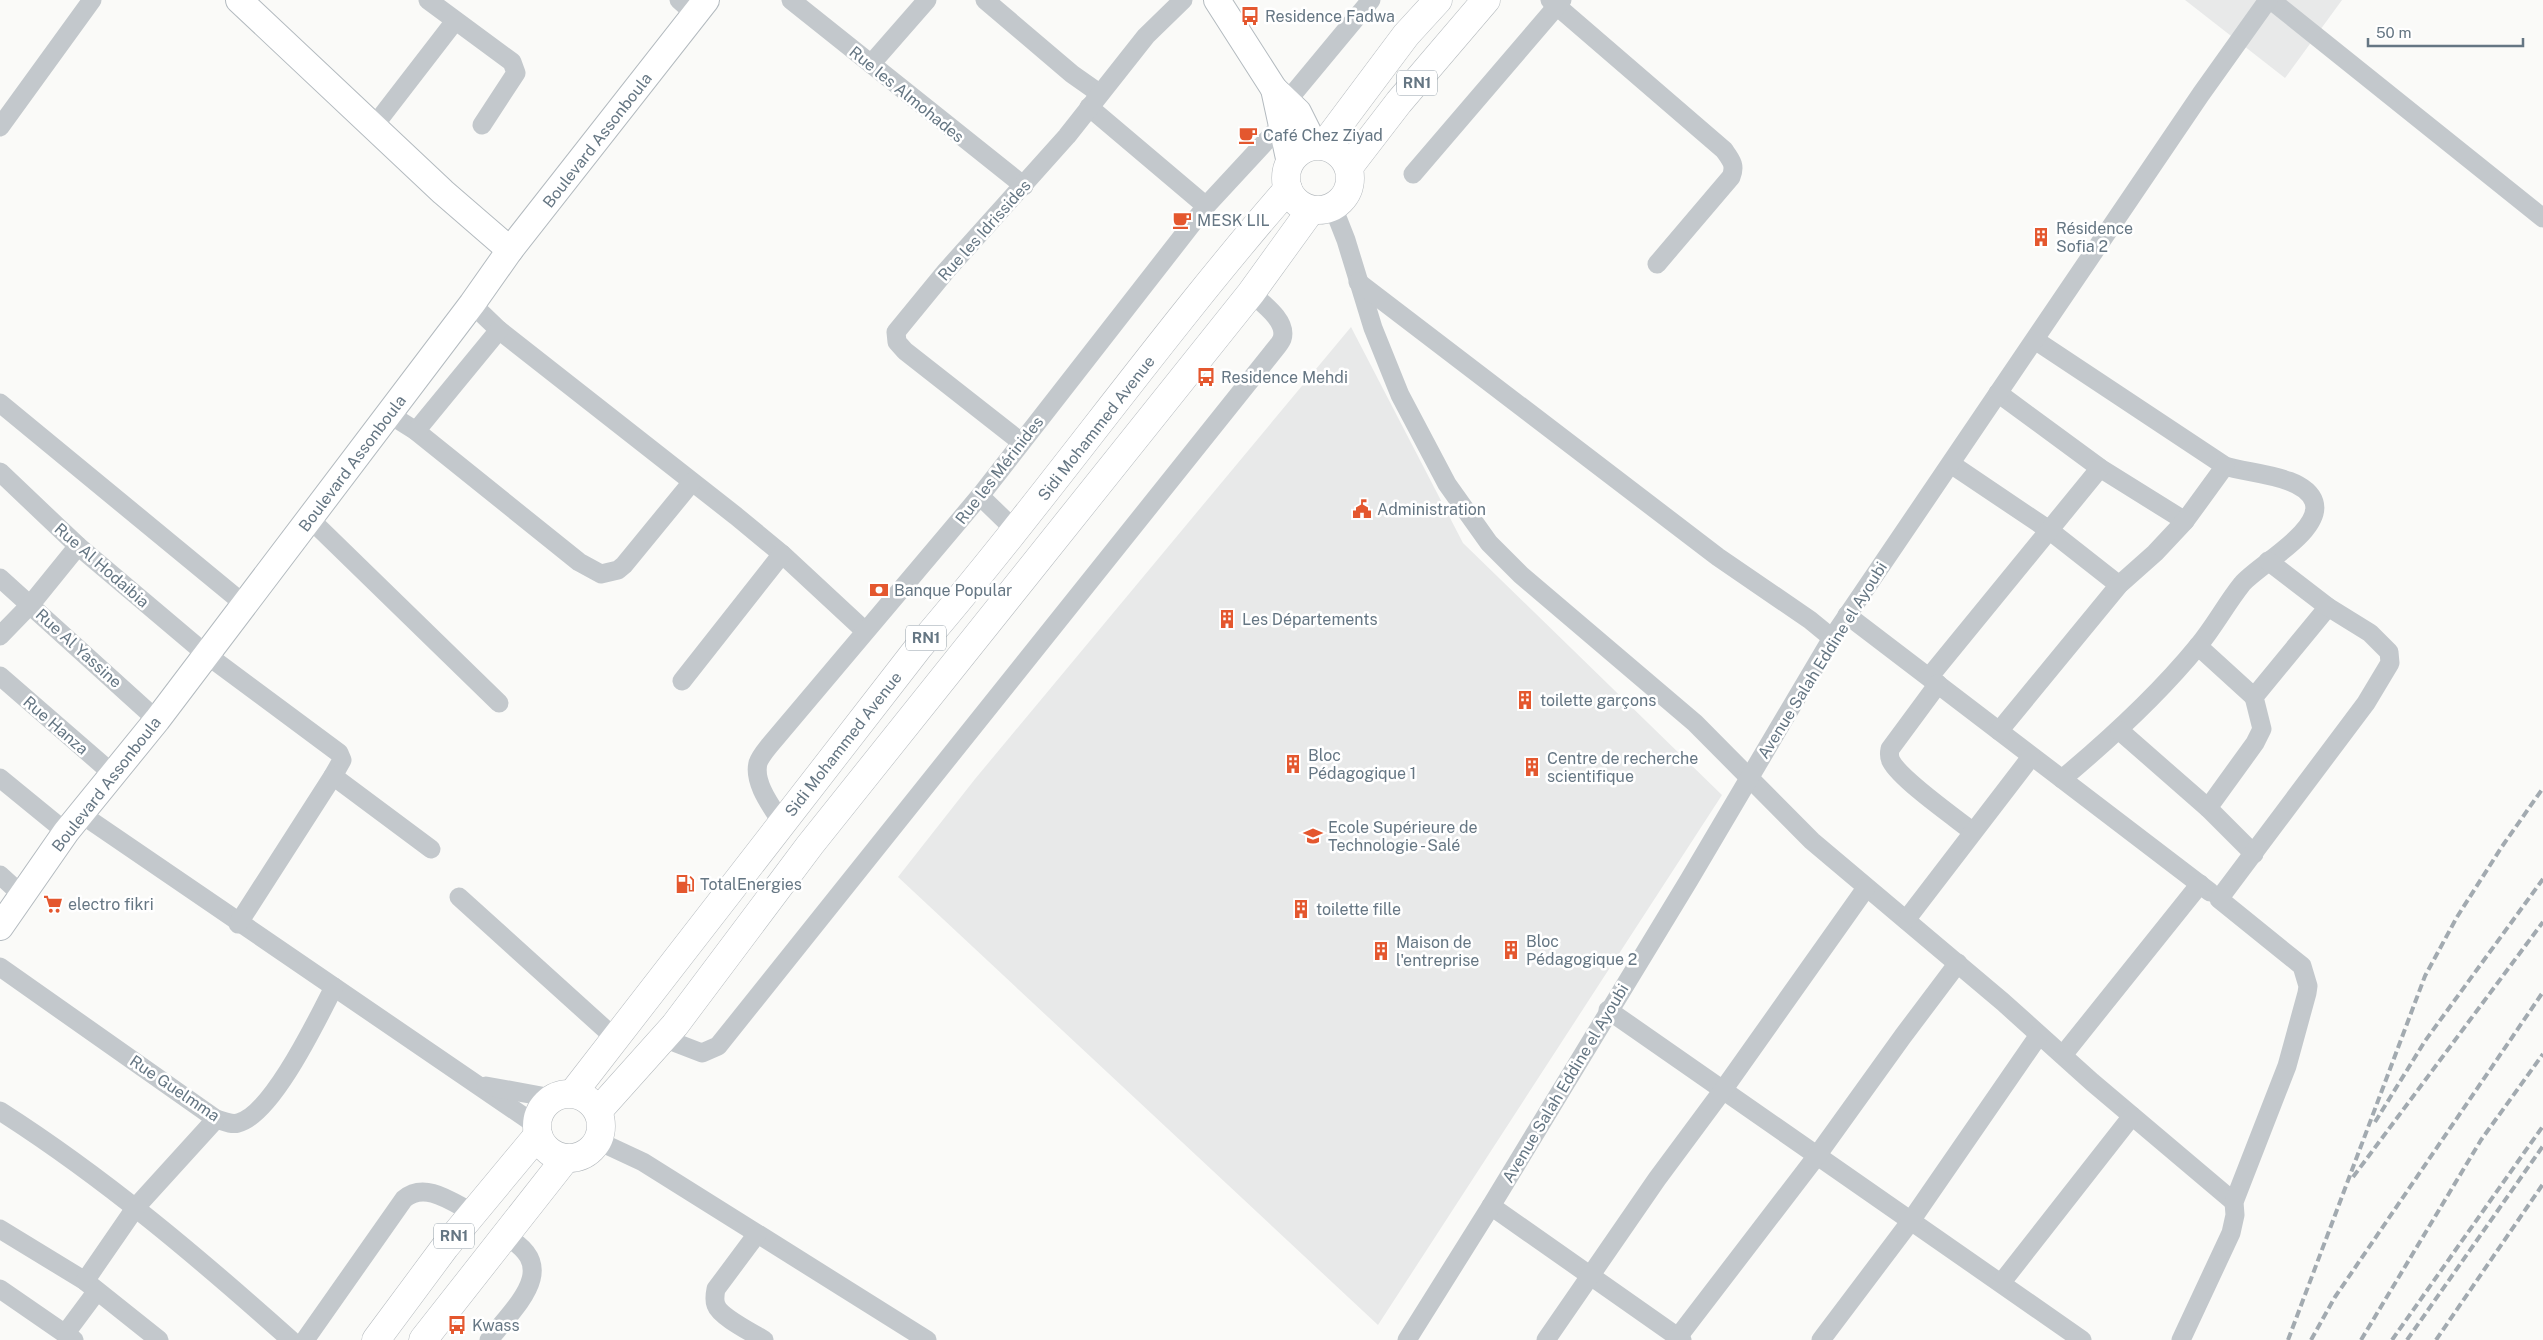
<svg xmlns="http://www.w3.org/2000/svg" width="2543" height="1340" font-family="'Public Sans',sans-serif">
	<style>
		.built { fill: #e8e9e9 }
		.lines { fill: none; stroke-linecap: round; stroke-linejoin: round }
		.secondary-casing { stroke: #b3babf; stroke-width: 28 }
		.primary-casing { stroke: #b5babe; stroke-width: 29 }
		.street { stroke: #c3c8cc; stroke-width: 19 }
		.secondary { stroke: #fff; stroke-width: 26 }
		.primary { stroke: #fff; stroke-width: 28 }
		.rail { stroke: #a2aab0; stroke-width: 4; stroke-dasharray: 8 4; stroke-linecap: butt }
		.labels { text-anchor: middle; stroke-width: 5; stroke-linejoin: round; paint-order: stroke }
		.shield { fill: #fff; stroke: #939fa8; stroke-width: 1 }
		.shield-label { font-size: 15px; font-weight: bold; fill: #657683 }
		.poi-label { font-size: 16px; fill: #657683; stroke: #fff; text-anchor: start }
		.street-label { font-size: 16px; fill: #657683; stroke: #fff }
	</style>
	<rect width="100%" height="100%" fill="#fafaf8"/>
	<!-- built -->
	<g class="built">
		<polygon points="2185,0 2342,0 2285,78"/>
		<polygon points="1351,327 1463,543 1722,795 1378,1325 898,877 975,779"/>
	</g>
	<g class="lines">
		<!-- secondary casing -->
		<g class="secondary-casing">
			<g id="secondary">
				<polyline points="239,0 443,192 510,250"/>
				<polyline points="1217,0 1274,89 1298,112 1315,146"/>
				<polyline points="1274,89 1290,163"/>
				<polyline points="0,927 66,832 157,720 472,304 510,250 706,0"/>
			</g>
		</g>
		<!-- primary casing -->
		<g class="primary-casing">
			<g id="primary">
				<circle cx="1318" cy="178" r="32"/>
				<polyline points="1323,146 1406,35 1438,0"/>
				<polyline points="1349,167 1399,102 1486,0"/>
				<path d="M573,1093L918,648C1046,499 1159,337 1288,189"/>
				<circle cx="569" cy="1126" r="32"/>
				<polyline points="598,1111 675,1025 810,845 1251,293 1311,210"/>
				<polyline points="376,1340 445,1247 538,1135"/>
				<polyline points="423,1340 566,1158"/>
			</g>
		</g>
		<!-- street -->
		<g class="street">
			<polyline points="428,0 512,62 516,73 482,125"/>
			<polyline points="679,0 696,15"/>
			<polyline points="791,0 1024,186"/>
			<polyline points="985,0 1072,74 1099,93"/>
			<path d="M1550,0L1724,150C1731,160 1736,165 1731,177L1657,264"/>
			<polyline points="2271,0 2543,218"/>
			<polyline points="871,64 927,0"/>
			<polyline points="1288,100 1371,0"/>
			<polyline points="1089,107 1206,206"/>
			<polyline points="374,126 455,21"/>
			<polyline points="0,127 92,0"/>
			<polyline points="1413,174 1562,0"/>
			<polyline points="1333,207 1346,240 1373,328 1400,395 1447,484 1489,543 1521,575 1695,723 1812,841 2003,1002 2092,1082 2234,1202"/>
			<polyline points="1358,282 1718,557 1810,620 1832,638"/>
			<polyline points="472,304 499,330 736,516 782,554 865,631"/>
			<polyline points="1998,393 2100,468 2185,521"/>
			<polyline points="0,403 244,604"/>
			<polyline points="389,414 416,431 579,562 601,574 618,570 624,565 692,482"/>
			<polyline points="416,431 499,330"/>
			<polyline points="1021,442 905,351 897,342 896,332 946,271 1067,136 1146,36 1183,0"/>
			<polyline points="1951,464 2049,530 2119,585"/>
			<polyline points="0,472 78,546 207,655 339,753 342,760 333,776 431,849"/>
			<polyline points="980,496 1015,530"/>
			<polyline points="310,519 499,703"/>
			<polyline points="0,578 157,720"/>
			<path d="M1847,615L2062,779C2111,738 2158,695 2198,646C2214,627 2226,604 2242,584C2258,565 2323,531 2314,502C2305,475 2249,474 2225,466L2035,340"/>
			<polyline points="0,636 31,604 78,546"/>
			<polyline points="2198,646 2254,697"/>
			<polyline points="0,676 113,774"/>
			<polyline points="1930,676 2100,468"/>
			<polyline points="682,681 782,554"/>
			<path d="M1938,684L1890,749C1889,754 1889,757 1891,761C1900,779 1954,817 1972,831"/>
			<polyline points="1999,731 2119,585 2155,553 2185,521 2225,466"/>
			<polyline points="2120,731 2208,808"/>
			<polyline points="0,778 66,832"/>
			<polyline points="2062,779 2210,892"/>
			<polyline points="81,814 536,1125"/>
			<path d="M782,823C772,807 753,783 758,763C760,757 765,751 769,746L980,496L1206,206L1281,125"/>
			<polyline points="2254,854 2208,808 2255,743 2262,729 2254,697 2328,607"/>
			<polyline points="0,875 23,896"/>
			<polyline points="459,897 616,1039"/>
			<polyline points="1906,920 2031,757"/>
			<polyline points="238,924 333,776"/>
			<path d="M0,967L216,1119C223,1121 231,1125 238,1123C272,1115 318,1018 334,987"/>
			<polyline points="1608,1010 2082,1340"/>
			<path d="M663,1038L702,1053L718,1046L1272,353C1275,349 1280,344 1282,339C1288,321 1262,303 1251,293"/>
			<polyline points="2063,1055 2200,884"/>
			<polyline points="486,1086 552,1098"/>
			<path d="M0,1111C105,1178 199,1258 291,1340"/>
			<polyline points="598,1141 643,1162 927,1340"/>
			<polyline points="1491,1206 1682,1340"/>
			<polyline points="0,1229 85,1281 159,1340"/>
			<path d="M757,1234L716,1289C715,1294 714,1300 716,1305C720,1317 753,1333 764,1340"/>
			<polyline points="85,1281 136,1207 216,1119"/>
			<polyline points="2002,1282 2132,1116"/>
			<polyline points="0,1289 74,1340"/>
			<polyline points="65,1334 97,1291"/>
			<polyline points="1678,1337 1816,1157 1903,1036 1958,963"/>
			<path d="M305,1340L404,1199C425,1181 452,1202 473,1213"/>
			<path d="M489,1340C516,1305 562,1267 505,1236"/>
			<polyline points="1407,1340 1491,1206 1689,880 1832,638 2201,94 2268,0"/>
			<polyline points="1546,1340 1657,1179 1723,1090 1866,888"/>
			<polyline points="1821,1340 1910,1222 2039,1035"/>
			<polyline points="2181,1340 2231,1233 2235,1215 2234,1202 2287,1066 2307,993 2308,986 2302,966 2219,899 2366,703 2390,663 2389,652 2370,633 2328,607 2268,561"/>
		</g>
		<!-- secondary -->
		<use href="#secondary" class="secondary"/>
		<!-- primary -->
		<use href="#primary" class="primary"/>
		<!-- rail -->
		<g class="rail">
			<polyline points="2375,1122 2425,1041 2543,879"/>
			<polyline points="2353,1177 2543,922"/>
			<polyline points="2288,1340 2425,976 2457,917 2501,848 2543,788"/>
			<polyline points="2311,1340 2335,1297 2543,992"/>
			<polyline points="2361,1340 2481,1140 2543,1054"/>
			<polyline points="2392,1340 2543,1126"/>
			<polyline points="2407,1340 2543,1146"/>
			<polyline points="2436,1340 2543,1184"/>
		</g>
	</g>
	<!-- icons -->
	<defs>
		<g id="bus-bare" transform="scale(1.5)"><path d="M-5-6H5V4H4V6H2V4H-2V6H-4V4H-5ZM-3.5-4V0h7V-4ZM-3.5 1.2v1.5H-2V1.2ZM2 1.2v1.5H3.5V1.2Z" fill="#e4572e" stroke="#fff" stroke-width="2.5" paint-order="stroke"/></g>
		<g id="cafe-bare" transform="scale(1.5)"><path d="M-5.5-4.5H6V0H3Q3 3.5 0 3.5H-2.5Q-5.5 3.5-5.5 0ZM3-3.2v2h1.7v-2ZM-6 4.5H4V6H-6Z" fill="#e4572e" stroke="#fff" stroke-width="2.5" paint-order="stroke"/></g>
		<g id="building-bare" transform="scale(1.5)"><path d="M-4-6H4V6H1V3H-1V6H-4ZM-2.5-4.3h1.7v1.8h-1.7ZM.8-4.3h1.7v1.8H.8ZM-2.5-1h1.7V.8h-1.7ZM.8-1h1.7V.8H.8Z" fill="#e4572e" stroke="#fff" stroke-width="2.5" paint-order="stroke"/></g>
		<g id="civic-bare" transform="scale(1.5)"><path d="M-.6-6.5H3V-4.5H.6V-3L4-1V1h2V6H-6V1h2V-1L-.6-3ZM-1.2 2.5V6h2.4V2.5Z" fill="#e4572e" stroke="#fff" stroke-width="2.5" paint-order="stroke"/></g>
		<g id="bank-bare" transform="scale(1.5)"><path d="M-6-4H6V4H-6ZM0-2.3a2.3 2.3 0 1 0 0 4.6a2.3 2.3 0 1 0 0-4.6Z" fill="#e4572e" stroke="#fff" stroke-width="2.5" paint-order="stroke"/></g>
		<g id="university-bare" transform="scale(1.5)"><path d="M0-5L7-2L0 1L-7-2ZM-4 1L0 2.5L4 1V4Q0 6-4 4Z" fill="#e4572e" stroke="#fff" stroke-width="2.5" paint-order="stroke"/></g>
		<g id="fuel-bare" transform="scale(1.5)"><path d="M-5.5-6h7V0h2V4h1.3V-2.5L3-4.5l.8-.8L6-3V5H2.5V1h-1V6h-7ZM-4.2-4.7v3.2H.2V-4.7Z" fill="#e4572e" stroke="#fff" stroke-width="2.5" paint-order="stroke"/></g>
		<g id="supermarket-bare" transform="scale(1.5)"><path d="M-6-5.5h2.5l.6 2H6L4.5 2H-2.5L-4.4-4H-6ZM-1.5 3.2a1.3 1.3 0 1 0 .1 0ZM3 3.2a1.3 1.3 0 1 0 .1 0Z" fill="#e4572e" stroke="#fff" stroke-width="2.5" paint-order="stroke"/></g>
	</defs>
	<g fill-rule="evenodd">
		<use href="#bus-bare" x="1250" y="16"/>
		<use href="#cafe-bare" x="1248" y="135"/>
		<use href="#cafe-bare" x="1182" y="220"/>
		<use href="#building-bare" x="2041" y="237"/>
		<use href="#bus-bare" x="1206" y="377"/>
		<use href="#civic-bare" x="1362" y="509"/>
		<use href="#bank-bare" x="879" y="590"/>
		<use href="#building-bare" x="1227" y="619"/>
		<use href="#building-bare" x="1525" y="700"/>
		<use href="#building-bare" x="1293" y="764"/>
		<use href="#building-bare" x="1532" y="767"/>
		<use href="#university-bare" x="1313" y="836"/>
		<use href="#fuel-bare" x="685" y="884"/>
		<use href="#supermarket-bare" x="53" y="904"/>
		<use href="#building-bare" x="1301" y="909"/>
		<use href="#building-bare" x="1511" y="950"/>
		<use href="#building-bare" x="1381" y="951"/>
		<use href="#bus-bare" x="457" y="1325"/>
	</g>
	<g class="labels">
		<!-- shield labels -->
		<g class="shield">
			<rect x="1397" y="70.5" width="40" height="25" rx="4"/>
			<rect x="906" y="625.5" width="40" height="25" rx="4"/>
			<rect x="434" y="1223.5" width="40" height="25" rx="4"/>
		</g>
		<g class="shield-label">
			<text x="1417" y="88">RN1</text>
			<text x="926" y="643">RN1</text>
			<text x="454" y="1241">RN1</text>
		</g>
		<!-- poi labels -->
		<g class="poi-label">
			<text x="1265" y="22">Residence Fadwa</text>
			<text x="1263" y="141">Café Chez Ziyad</text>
			<text x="1197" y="226">MESK LIL</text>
			<text x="2056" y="234">Résidence<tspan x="2056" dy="18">Sofia 2</tspan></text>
			<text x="1221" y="383">Residence Mehdi</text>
			<text x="1377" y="515">Administration</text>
			<text x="894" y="596">Banque Popular</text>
			<text x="1242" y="625">Les Départements</text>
			<text x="1540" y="706">toilette garçons</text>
			<text x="1308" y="761">Bloc<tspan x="1308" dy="18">Pédagogique 1</tspan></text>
			<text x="1547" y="764">Centre de recherche<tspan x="1547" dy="18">scientifique</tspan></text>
			<text x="1328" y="833">Ecole Supérieure de<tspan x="1328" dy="18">Technologie - Salé</tspan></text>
			<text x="700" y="890">TotalEnergies</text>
			<text x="68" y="910">electro fikri</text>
			<text x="1316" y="915">toilette fille</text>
			<text x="1526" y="947">Bloc<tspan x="1526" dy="18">Pédagogique 2</tspan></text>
			<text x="1396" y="948">Maison de<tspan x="1396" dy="18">l'entreprise</tspan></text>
			<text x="472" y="1331">Kwass</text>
		</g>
		<!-- street labels -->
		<g class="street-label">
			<text transform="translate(907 94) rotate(39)" y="6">Rue les Almohades</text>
			<text transform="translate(597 140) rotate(-52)" y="6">Boulevard Assonboula</text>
			<text transform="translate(984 230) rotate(-48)" y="6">Rue les Idrissides</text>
			<text transform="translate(1096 428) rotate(-52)" y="6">Sidi Mohammed Avenue</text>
			<text transform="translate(352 463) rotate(-53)" y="6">Boulevard Assonboula</text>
			<text transform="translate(999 470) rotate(-52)" y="6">Rue les Mérinides</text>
			<text transform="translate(102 565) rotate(41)" y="6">Rue Al Hodaibia</text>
			<text transform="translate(79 648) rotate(42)" y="6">Rue Al Yassine</text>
			<text transform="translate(1822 660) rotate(-58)" y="6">Avenue Salah Eddine el Ayoubi</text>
			<text transform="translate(56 725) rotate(41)" y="6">Rue Hanza</text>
			<text transform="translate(843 744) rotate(-52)" y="6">Sidi Mohammed Avenue</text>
			<text transform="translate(106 784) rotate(-52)" y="6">Boulevard Assonboula</text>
			<text transform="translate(1565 1083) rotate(-59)" y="6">Avenue Salah Eddine el Ayoubi</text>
			<text transform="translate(175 1088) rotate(34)" y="6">Rue Guelmma</text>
		</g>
	</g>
	<!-- scale -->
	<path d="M2368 38v8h155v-8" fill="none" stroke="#657683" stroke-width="2.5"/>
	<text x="2376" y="38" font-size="15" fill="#657683" stroke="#ffffff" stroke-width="4" paint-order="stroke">50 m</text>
</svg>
